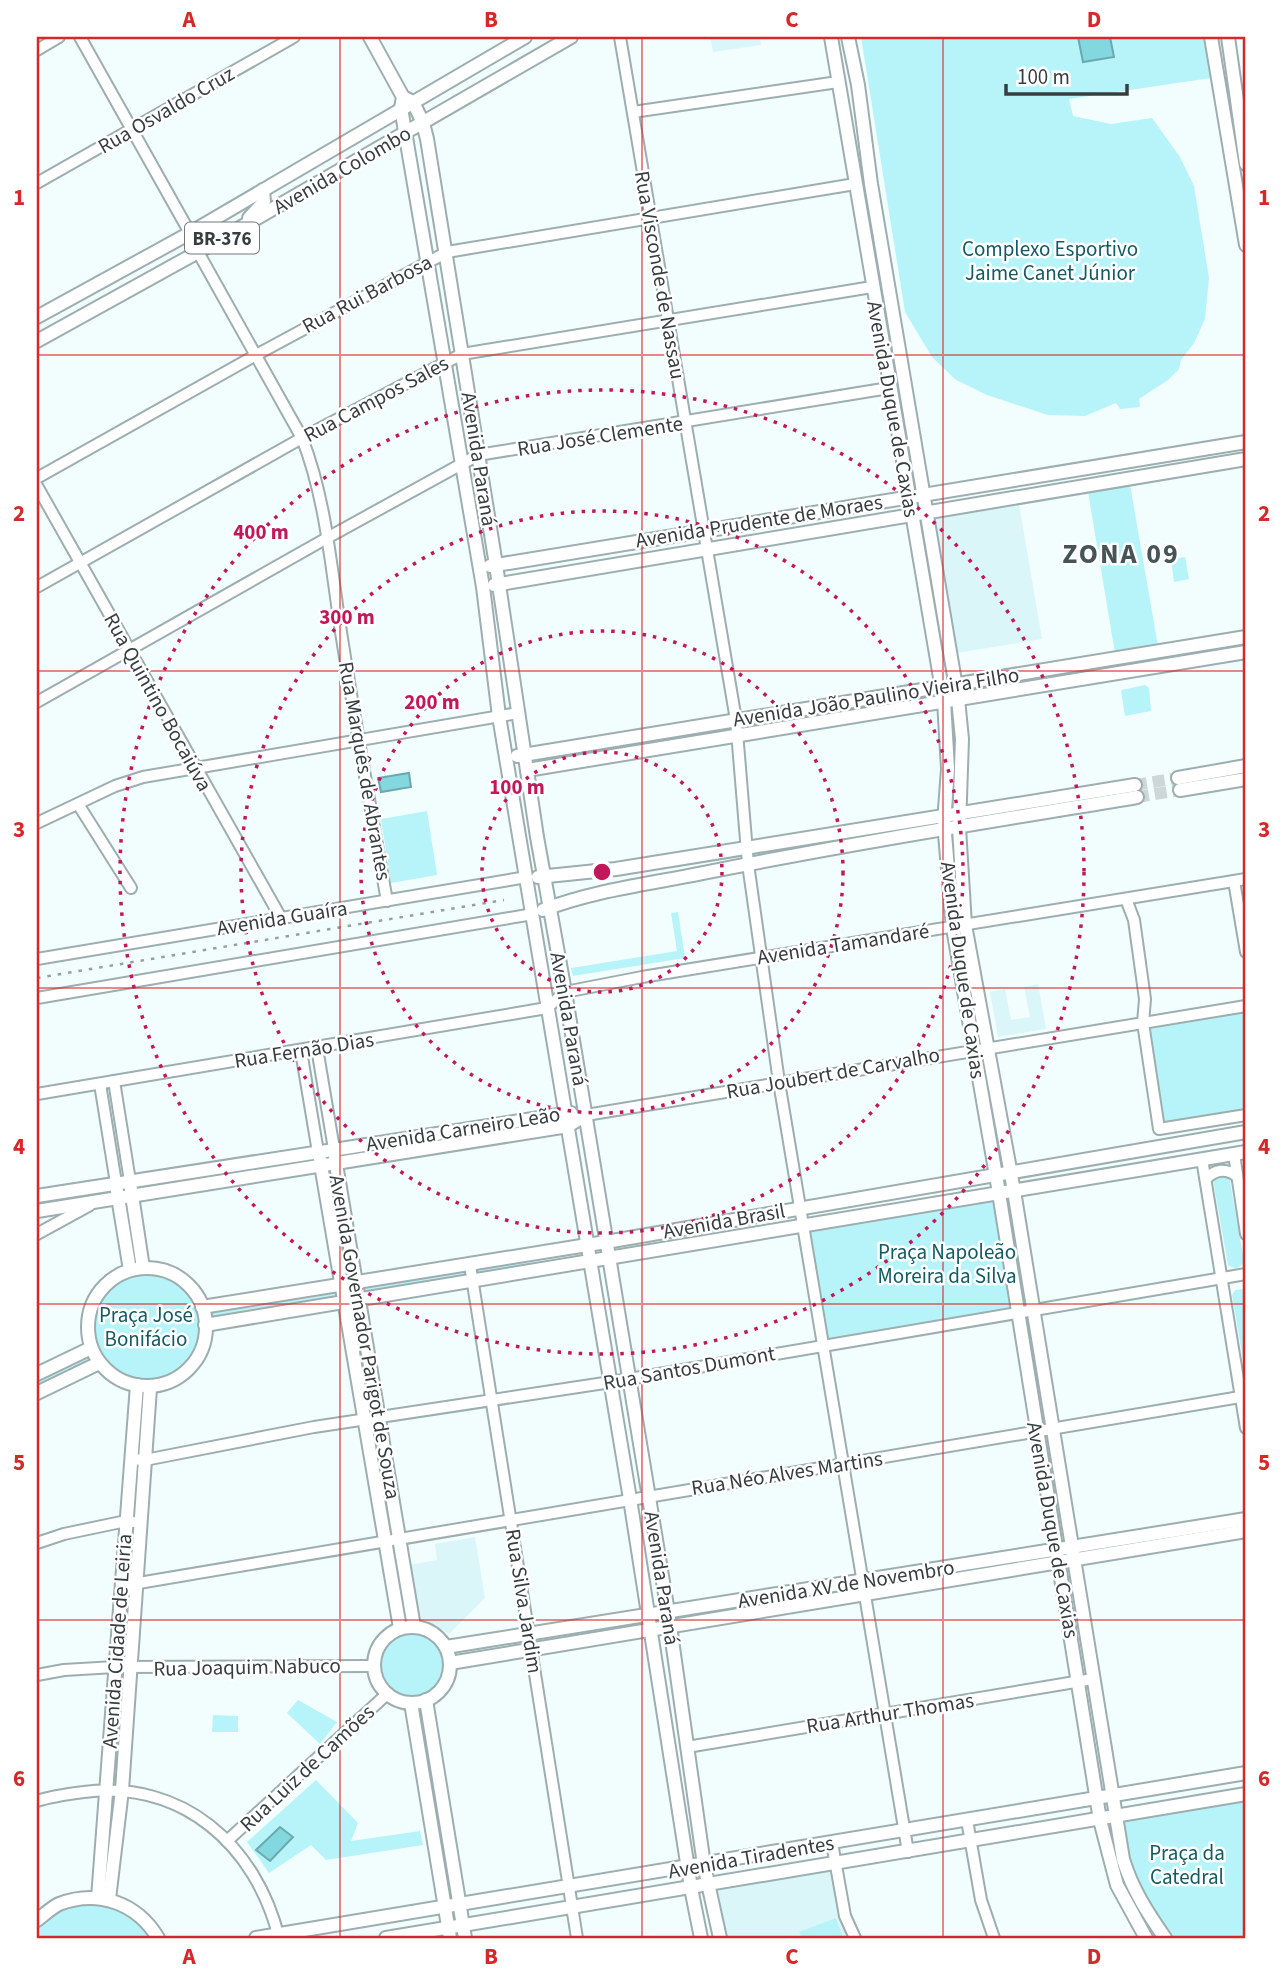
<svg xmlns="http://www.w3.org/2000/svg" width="1283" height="1975" font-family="'Source Sans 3',sans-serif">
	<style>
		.built { fill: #daf6f9 }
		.green { fill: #b7f4fa }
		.water { fill: #83d7de; stroke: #6ca9ae; stroke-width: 2 }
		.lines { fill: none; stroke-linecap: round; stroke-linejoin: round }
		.major-tunnel { stroke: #cdd7d8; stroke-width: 12; stroke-dasharray: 12 6; stroke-linecap: butt }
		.minor-casing { stroke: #9caeaf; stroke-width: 14 }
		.major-casing { stroke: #9caeaf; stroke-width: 16 }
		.minor { stroke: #fff; stroke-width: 10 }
		.major { stroke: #fff; stroke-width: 12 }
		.rail { stroke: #97a0a1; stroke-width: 2.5; stroke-dasharray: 3.5 7; stroke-linecap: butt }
		.grid { fill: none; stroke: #d62828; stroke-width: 2; stroke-opacity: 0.55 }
		.ring { fill: none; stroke: #c2185b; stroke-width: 3.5; stroke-dasharray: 3.5 7 }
		.labels { text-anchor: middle; stroke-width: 5; stroke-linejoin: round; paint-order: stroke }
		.shield { fill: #fff; stroke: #737879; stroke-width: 2 }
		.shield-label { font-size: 19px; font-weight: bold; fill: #373e3f }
		.street-label { font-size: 21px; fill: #373e3f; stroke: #fff }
		.park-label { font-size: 21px; fill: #135b61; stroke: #fff }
		.district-label { font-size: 28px; font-weight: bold; letter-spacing: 2px; fill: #455556; stroke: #fff }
		.centre { fill: #c2185b; stroke: #fff; stroke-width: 3.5 }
		.ring-label { font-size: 21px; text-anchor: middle; font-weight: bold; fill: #c2185b; stroke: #fff; stroke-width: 5; stroke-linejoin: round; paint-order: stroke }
		.neatline { fill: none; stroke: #d62828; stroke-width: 2.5 }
		.grid-label { font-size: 23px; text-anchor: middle; font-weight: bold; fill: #d62828 }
	</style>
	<rect width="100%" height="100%" fill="#f2fdfe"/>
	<!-- built -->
	<g class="built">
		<polygon points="710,37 760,37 761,45 713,52"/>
		<polygon points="1018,498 1042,639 950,654 927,513"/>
		<polygon points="1038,984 1046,1029 998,1037 990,992 1005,989 1011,1020 1030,1017 1024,987"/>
		<polygon points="475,1537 485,1598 449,1634 433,1624 417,1619 408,1565 437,1560 435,1544"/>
		<polygon points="835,1864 855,1938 720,1938 708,1885"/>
	</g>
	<!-- green -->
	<g class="green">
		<polygon points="861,37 1203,37 1211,78 1069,99 1073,116 1111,124 1152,118 1180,157 1194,186 1209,278 1205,319 1194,343 1181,360 1179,369 1168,380 1139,399 1140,407 1120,409 1116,403 1085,416 1048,415 987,395 956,380 932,357 905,312"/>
		<polygon points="1129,479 1159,652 1116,659 1087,486"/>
		<polygon points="1185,557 1189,579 1174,582 1171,559"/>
		<polygon points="1145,685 1149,688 1151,711 1125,716 1121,690"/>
		<polygon points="427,811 437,875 391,883 381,819"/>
		<polygon points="678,912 685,958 573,976 571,968 677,951 671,913"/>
		<polygon points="1246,1006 1246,1115 1159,1129 1143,1023"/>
		<polygon points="1217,1175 1229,1176 1244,1261 1243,1264 1236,1269 1228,1265 1213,1180"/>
		<polygon points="999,1193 1018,1313 823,1346 802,1226"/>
		<polygon points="589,1257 358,1296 357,1287 471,1268"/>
		<path d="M143,1268C174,1269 191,1284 204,1311L342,1289L344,1299L206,1322C200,1386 144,1407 98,1361L37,1390V1379L91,1348C83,1307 99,1275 143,1268Z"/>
		<polygon points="1244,1289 1246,1291 1246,1377 1232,1295 1235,1290"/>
		<circle cx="412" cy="1665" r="38"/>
		<polygon points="298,1700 337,1722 320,1744 287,1713"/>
		<polygon points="213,1715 238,1716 238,1732 212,1732"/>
		<polygon points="316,1780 358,1823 351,1841 420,1831 423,1845 326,1860 311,1845 269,1873 247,1842"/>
		<polygon points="1246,1799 1246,1938 1165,1938 1143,1908 1115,1817"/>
		<polygon points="109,1899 158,1938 37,1938 37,1920 57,1905"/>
		<polygon points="836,1918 843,1938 802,1938 799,1932"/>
	</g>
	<!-- water -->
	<g class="water">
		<polygon points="1078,37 1110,37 1114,57 1083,62"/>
		<polygon points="409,773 411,787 381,792 378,778"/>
		<polygon points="280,1827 293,1837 270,1861 256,1850"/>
	</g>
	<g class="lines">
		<!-- major-tunnel -->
		<g class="major-tunnel">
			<polyline points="1135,785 1178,778"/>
			<polyline points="1137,797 1180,790"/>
		</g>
		<!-- minor casing -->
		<g class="minor-casing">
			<g id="minor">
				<polyline points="80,37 190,233"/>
				<polyline points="620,37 736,720 748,864 779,1082 908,1852"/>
				<polyline points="37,50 59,37"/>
				<polyline points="633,112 838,82"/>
				<polyline points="37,183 294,37"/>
				<path d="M198,252L302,438C326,499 331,568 341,632C355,722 371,811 387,901"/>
				<polyline points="37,478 256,355 447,252 855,184"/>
				<polyline points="37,486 281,918"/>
				<polyline points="37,587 302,438 462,354 872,287"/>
				<polyline points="37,702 327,538 478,455 889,388"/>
				<polyline points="78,804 131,888"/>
				<polyline points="37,823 115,786 143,777 518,713"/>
				<polyline points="1234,881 1246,952"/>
				<polyline points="1126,899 1134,920 1145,999 1143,1023 1159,1129 1246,1115"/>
				<polyline points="37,959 527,877"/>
				<polyline points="37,998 533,914"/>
				<polyline points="317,1048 334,1149"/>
				<polyline points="301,1051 318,1152"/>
				<polyline points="114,1081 130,1181"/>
				<polyline points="100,1084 116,1183"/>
				<polyline points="37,1094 547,1008 565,992 642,977 1246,879"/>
				<polyline points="586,1115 1246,1006"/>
				<polyline points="1234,1154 1246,1234"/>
				<polyline points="1202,1159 1246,1428"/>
				<path d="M1206,1179C1215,1169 1226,1168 1237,1176"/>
				<polyline points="37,1234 90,1205"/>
				<polyline points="470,1265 577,1938"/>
				<polyline points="131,1459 145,1460 314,1427 611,1382 1246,1274"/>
				<polyline points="37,1543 64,1534 126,1521 133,1522"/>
				<polyline points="121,1586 1246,1396"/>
				<polyline points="37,1675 64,1670 115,1667 373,1666"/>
				<polyline points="687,1747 1093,1679"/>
				<path d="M37,1801C52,1796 68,1794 84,1792C183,1780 256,1845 279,1938"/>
				<polyline points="967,1820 981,1900 994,1938"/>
				<polyline points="227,1841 387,1694"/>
				<polyline points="832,1843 845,1916 855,1938"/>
			</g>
		</g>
		<!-- major casing -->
		<g class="major-casing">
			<g id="major">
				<polyline points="370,37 403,97 413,102 423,123 427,139 496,565 537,837 565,992 668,1612 704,1865 720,1938"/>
				<polyline points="831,37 944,701 948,769 944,822 953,928 998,1187 1100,1820 1117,1885 1146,1938"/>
				<path d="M848,37L858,85L871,184L958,699L962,739L959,828L965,925L1014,1191L1123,1859C1132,1889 1147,1912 1165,1938"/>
				<polyline points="1211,37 1246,245"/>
				<polyline points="1228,37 1246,164"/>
				<polyline points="403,97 401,108 483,587 499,716 630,1499 691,1888 701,1938"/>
				<polyline points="249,218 264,202 263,190"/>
				<polyline points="37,317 190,233 525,37"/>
				<polyline points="37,341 198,252 571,37"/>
				<polyline points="490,566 1246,442"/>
				<polyline points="494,585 1246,459"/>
				<polyline points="517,756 1246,637"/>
				<polyline points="527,770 1246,652"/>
				<polyline points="1178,778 1246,766"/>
				<polyline points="1180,790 1246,779"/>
				<polyline points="538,877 616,869 1135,785"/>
				<path d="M543,910C595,890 650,884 703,873C847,844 992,821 1137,797"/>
				<polyline points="335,1158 414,1627"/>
				<polyline points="320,1159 400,1628"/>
				<polyline points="131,1189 143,1268"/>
				<polyline points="117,1191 130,1270"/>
				<polyline points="37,1196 571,1113"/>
				<polyline points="37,1211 568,1126 586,1115"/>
				<circle cx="147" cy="1327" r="59"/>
				<polyline points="202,1307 606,1242 1246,1132"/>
				<polyline points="205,1325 1246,1152"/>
				<polyline points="37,1374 91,1348"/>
				<polyline points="37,1393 99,1363"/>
				<circle cx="412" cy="1665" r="38"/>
				<polyline points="446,1647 1246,1519"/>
				<polyline points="450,1663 1246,1531"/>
				<polyline points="426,1700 465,1938"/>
				<polyline points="411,1703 450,1938"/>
				<polyline points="98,1898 137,1385"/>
				<polyline points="109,1899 122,1790 150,1388"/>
				<path d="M37,1920C44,1915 51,1908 59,1904C98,1889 137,1903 158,1938"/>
				<polyline points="256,1938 1246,1773"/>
				<polyline points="386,1938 1246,1794"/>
			</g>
		</g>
		<!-- minor -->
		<use href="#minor" class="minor"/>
		<!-- major -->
		<use href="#major" class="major"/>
		<!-- rail -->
		<polyline class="rail" points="37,978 504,900"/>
	</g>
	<!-- grid -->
	<path class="grid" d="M340,37V1938M642,37V1938M943,37V1938M37,355H1246M37,671H1246M37,988H1246M37,1304H1246M37,1620H1246"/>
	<!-- distance rings -->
	<g class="ring">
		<circle cx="602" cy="872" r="120"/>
		<circle cx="602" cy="872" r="241"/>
		<circle cx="602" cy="872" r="361"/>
		<circle cx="602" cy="872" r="482"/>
	</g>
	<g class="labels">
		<!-- shield labels -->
		<rect class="shield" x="185" y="222.5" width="74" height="31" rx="5"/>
		<g class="shield-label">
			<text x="222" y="245">BR-376</text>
		</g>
		<!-- street labels -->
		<g class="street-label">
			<text transform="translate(166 110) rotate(-30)" y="7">Rua Osvaldo Cruz</text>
			<text transform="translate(342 170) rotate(-30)" y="7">Avenida Colombo</text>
			<text transform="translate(660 275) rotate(80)" y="7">Rua Visconde de Nassau</text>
			<text transform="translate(367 294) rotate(-28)" y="7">Rua Rui Barbosa</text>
			<text transform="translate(376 399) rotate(-28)" y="7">Rua Campos Sales</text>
			<text transform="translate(893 409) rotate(80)" y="7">Avenida Duque de Caxias</text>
			<text transform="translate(600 436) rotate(-9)" y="7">Rua José Clemente</text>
			<text transform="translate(479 459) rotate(81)" y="7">Avenida Paraná</text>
			<text transform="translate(759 521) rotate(-9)" y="7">Avenida Prudente de Moraes</text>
			<text transform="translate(876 697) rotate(-9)" y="7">Avenida João Paulino Vieira Filho</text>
			<text transform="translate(158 702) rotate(61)" y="7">Rua Quintino Bocaiúva</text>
			<text transform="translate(365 771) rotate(80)" y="7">Rua Marquês de Abrantes</text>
			<text transform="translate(282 918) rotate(-9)" y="7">Avenida Guaíra</text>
			<text transform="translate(843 944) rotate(-9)" y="7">Avenida Tamandaré</text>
			<text transform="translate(963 970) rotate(82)" y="7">Avenida Duque de Caxias</text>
			<text transform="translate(569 1019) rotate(80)" y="7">Avenida Paraná</text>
			<text transform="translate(304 1050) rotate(-9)" y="7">Rua Fernão Dias</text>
			<text transform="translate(833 1073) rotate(-10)" y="7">Rua Joubert de Carvalho</text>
			<text transform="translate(463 1129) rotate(-9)" y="7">Avenida Carneiro Leão</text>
			<text transform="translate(724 1221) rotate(-10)" y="7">Avenida Brasil</text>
			<text transform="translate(365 1337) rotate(80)" y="7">Avenida Governador Parigot de Souza</text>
			<text transform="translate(689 1368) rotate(-10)" y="7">Rua Santos Dumont</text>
			<text transform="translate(787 1473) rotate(-9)" y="7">Rua Néo Alves Martins</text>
			<text transform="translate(1053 1530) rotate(80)" y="7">Avenida Duque de Caxias</text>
			<text transform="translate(662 1578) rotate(81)" y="7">Avenida Paraná</text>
			<text transform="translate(846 1584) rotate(-9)" y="7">Avenida XV de Novembro</text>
			<text transform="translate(524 1601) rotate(81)" y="7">Rua Silva Jardim</text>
			<text transform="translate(117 1641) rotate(-86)" y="7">Avenida Cidade de Leiria</text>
			<text transform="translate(247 1667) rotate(-1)" y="7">Rua Joaquim Nabuco</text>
			<text transform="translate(890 1713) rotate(-9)" y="7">Rua Arthur Thomas</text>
			<text transform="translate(307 1768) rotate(-43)" y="7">Rua Luiz de Camões</text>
			<text transform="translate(751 1857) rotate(-10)" y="7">Avenida Tiradentes</text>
		</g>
		<!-- park labels -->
		<g class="park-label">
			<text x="1050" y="256">Complexo Esportivo<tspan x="1050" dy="24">Jaime Canet Júnior</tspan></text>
			<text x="947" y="1259">Praça Napoleão<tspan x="947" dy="24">Moreira da Silva</tspan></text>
			<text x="146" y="1322">Praça José<tspan x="146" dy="24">Bonifácio</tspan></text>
			<text x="1187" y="1860">Praça da<tspan x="1187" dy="24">Catedral</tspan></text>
		</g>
		<!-- district labels -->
		<g class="district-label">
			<text x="1121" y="563">ZONA 09</text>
		</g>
	</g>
	<circle cx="602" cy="872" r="10" class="centre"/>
	<g class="ring-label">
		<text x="261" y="539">400 m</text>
		<text x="347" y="624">300 m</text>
		<text x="432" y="709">200 m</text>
		<text x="517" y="794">100 m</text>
	</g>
	<!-- border -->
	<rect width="1283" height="1975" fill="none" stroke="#ffffff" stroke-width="77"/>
	<!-- scale -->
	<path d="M1006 84v10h121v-10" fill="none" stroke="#373e3f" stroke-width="3.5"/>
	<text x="1017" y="84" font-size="21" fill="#373e3f" stroke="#ffffff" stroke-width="5" paint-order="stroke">100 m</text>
	<rect x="38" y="38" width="1206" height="1899" class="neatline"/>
	<g class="grid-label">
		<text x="189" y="27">A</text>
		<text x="491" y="27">B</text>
		<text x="792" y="27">C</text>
		<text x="1094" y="27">D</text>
		<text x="19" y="205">1</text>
		<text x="1264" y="205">1</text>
		<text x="19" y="521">2</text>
		<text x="1264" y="521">2</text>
		<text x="19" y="837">3</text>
		<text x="1264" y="837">3</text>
		<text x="19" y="1154">4</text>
		<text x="1264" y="1154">4</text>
		<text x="19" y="1470">5</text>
		<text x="1264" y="1470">5</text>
		<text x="19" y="1786">6</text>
		<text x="1264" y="1786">6</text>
		<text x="189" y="1964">A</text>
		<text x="491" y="1964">B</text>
		<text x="792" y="1964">C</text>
		<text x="1094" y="1964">D</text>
	</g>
</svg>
